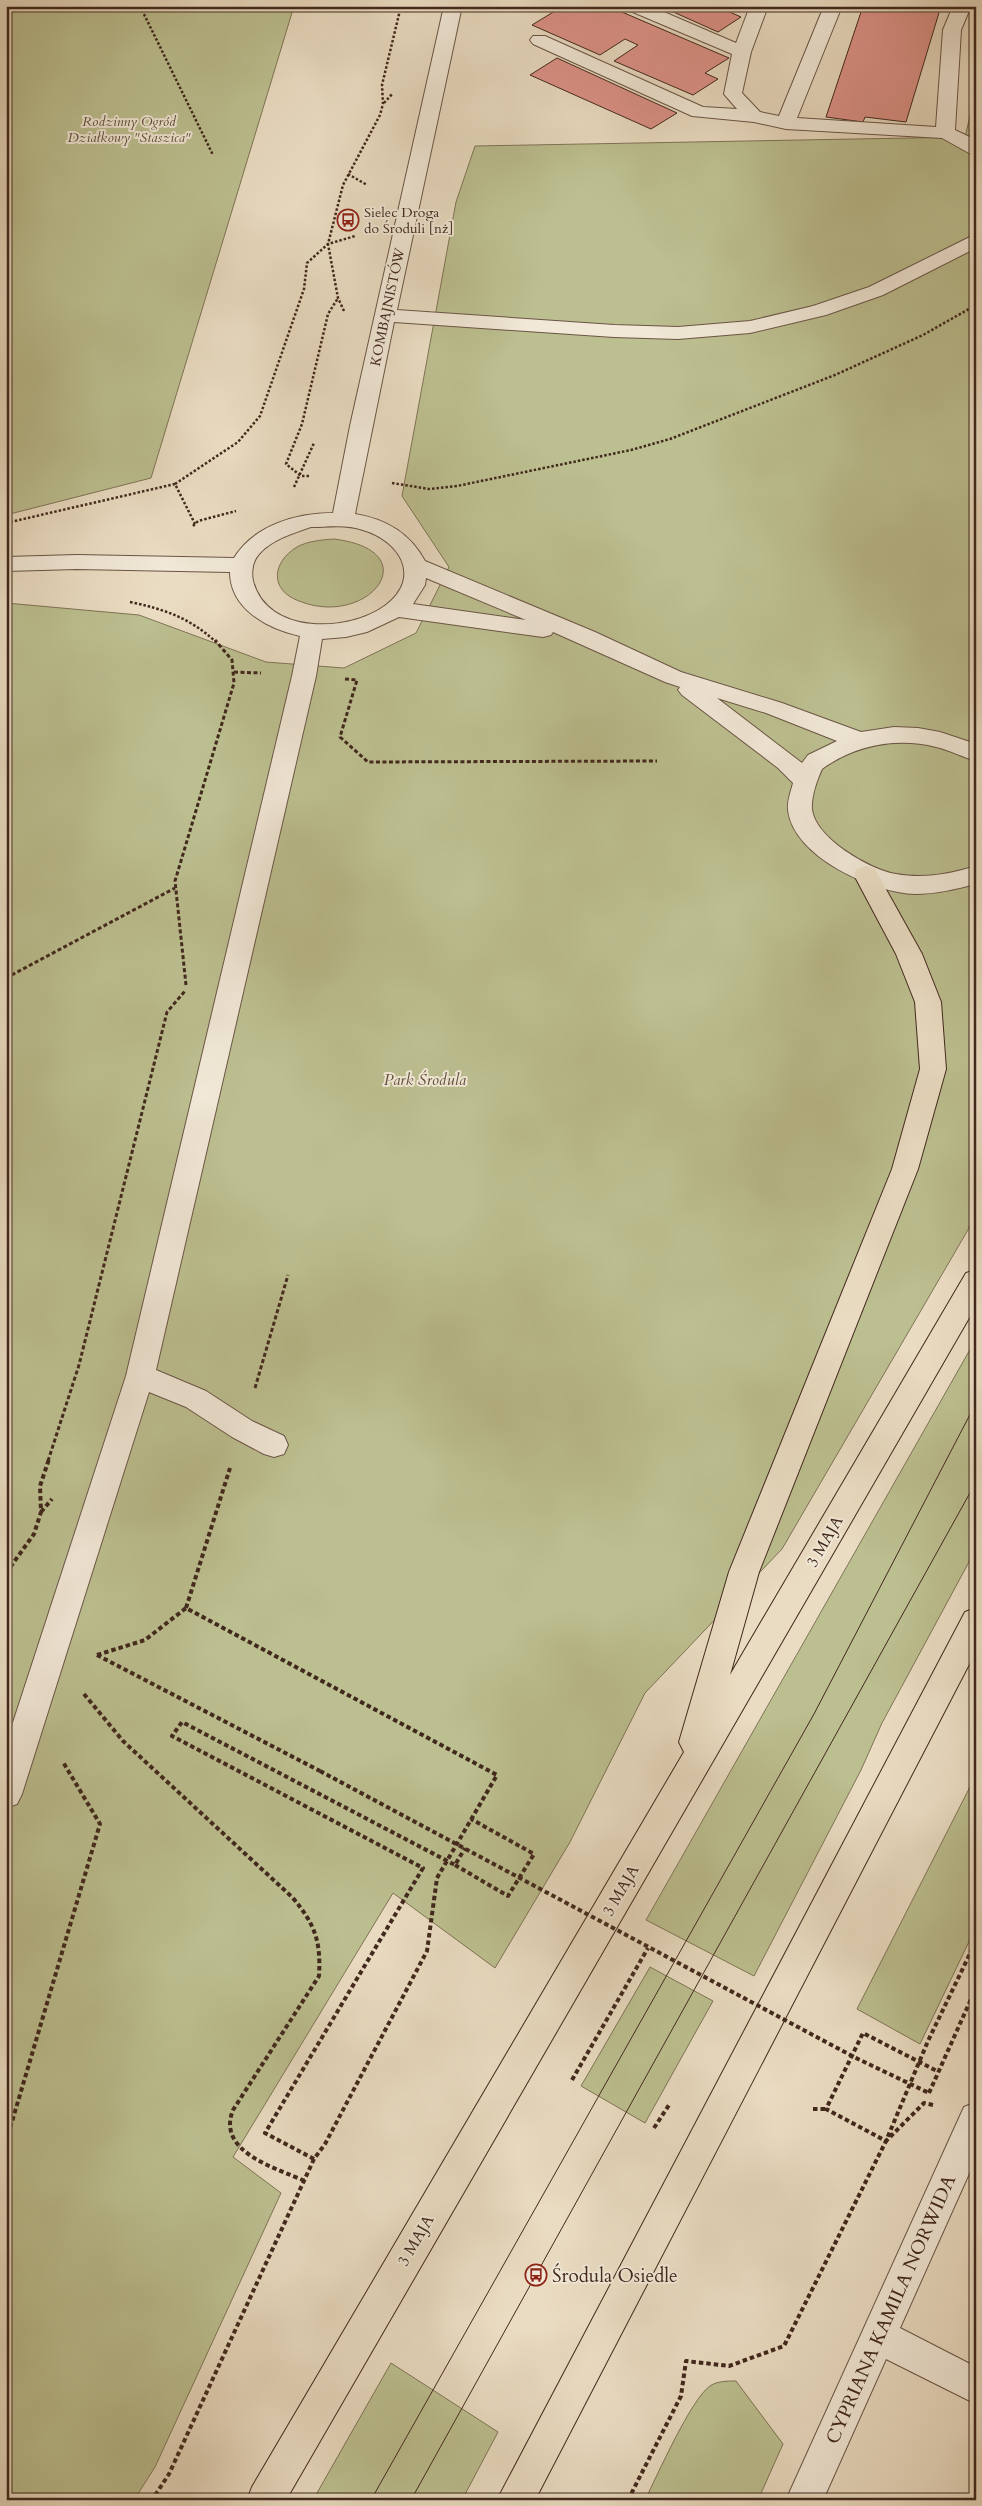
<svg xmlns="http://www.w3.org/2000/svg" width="982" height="2506" font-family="Cardo,serif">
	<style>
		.green { fill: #bcbf90; stroke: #7e7456 }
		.building { fill: #dd9288; stroke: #41281d }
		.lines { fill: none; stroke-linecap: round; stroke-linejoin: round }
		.minor-casing { stroke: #6b5546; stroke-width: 2 }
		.major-casing { stroke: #41281d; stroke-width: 2 }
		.path-far2 { stroke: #41281d; stroke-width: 2.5; stroke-dasharray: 2.5 2; stroke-linecap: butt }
		.path-far1 { stroke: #41281d; stroke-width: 3; stroke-dasharray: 4 2.5; stroke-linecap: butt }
		.path { stroke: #41281d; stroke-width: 4; stroke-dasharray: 4.5 3; stroke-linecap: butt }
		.minor { fill: #f1e8d7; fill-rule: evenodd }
		.major { fill: #eadcc2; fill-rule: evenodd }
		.tram { stroke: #41281d; stroke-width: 1 }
		.path-bridge { stroke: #41281d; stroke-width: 4; stroke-dasharray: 4.5 3; stroke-linecap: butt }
		.labels { text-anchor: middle; stroke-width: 4; stroke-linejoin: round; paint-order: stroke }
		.far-park-label { font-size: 14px; font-style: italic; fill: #604e3a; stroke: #f1e8d7 }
		.far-poi-label { font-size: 14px; fill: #41281d; stroke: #f1e8d7; text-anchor: start }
		.far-street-label { font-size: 14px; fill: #41281d; stroke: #f1e8d7 }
		.park-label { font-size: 16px; font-style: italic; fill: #604e3a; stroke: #f1e8d7 }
		.street-label { font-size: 16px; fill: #41281d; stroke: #f1e8d7 }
		.near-poi-label { font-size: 19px; fill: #41281d; stroke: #f1e8d7; text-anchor: start }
		.near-street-label { font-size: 19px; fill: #41281d; stroke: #f1e8d7 }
	</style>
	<rect width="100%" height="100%" fill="#eadcc2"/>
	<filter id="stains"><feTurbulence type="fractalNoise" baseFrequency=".004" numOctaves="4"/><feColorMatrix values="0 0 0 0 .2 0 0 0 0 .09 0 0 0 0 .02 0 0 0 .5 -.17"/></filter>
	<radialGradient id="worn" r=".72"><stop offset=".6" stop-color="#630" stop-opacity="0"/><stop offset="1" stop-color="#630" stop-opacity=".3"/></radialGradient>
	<!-- green -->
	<g class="green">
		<polygon points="6,6 294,6 151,478 6,515"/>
		<polygon points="976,91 976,1216 782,1549 645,1693 570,1842 495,1968 393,1893 233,2157 281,2193 155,2467 134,2500 6,2500 6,603 139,615 266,662 344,668 416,633 449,567 402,496 456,202 475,146 965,137"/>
		<path d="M334,539C430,551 368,629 299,601C269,590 272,562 297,547C308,541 321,540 334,539Z"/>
		<polygon points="976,1339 976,1549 882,1723 861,1770 754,1976 646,1920"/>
		<polygon points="976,1775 976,1927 920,2044 857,2009"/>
		<polygon points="650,1967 713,2001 645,2123 581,2086"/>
		<polygon points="391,2363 498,2432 462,2500 313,2500"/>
		<path d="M736,2381L783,2444L758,2500H645C657,2476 691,2399 710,2386C717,2381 728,2381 736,2381Z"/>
	</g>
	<!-- building -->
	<g class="building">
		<polygon points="545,6 608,6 729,58 705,73 718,79 693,95 614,61 638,45 625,39 600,55 532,25 555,11"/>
		<polygon points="660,6 732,6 725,10 741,17 718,32"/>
		<polygon points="863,6 941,6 906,122 865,117 863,122 826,117"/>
		<polygon points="557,58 677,113 651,129 530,75"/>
	</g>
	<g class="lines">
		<!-- minor casing -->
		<g class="minor-casing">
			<g id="minor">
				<path d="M444,6H462L397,310L614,325L678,327L750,321L813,306L869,287L976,234V248L883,295L826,315L750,333L678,339L614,337L394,322L355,514C386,519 410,533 425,561L595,632L681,672L782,703L861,732L894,727L918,728L940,732L976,744V761C962,757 950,750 936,747C897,737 855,745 822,769C817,780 811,797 812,809C815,838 870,870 896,874C924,879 950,874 976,866V884C956,889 936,894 915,894C874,893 793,857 788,810C787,801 791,791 793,783L778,768L682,695L678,690L680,687L665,682L553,632L551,635L543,637L399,617L367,632L346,637L322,639L316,676L156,1370L206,1391L252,1421L284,1436L288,1445L284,1454L274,1457L264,1454L232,1437L186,1407L149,1392L22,1794L17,1804L6,1808V1744L126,1376L292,676L300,636C268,629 230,609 230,572L77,569L6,571V557L77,555L234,558C254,525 297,513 333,513L350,426ZM311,527C327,527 347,524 363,530C400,541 422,577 386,605C349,633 267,635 253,581C251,571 253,560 260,553C273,539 294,533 311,527ZM426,578L526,620L413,604L425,585ZM717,698L766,713L837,741L808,755L802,763Z"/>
				<polygon points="625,6 650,6 736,43 750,6 768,6 751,52 742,93 760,112 779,116 824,6 842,6 797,118 936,127 943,30 953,6 971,6 961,30 955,130 976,140 976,157 942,138 786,129 754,122 692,116 533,44 530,40 533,36 545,36 703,107 737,109 724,94 732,54 628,10"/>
				<polygon points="976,2102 976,2158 900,2328 976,2367 976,2404 886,2359 823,2500 786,2500 964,2107"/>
			</g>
		</g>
		<!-- major casing -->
		<g class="major-casing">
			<g id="major">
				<polygon points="866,866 875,869 878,875 922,954 941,1002 946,1069 918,1169 759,1572 730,1675 966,1273 976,1270 976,1306 286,2500 247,2500 252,2487 684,1752 679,1742 729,1572 892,1169 920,1069 915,1002 896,954 854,875 857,869"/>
				<polygon points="976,1608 976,1651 535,2500 497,2500 965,1612"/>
			</g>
		</g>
		<!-- path-far2 -->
		<g class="path-far2">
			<polyline points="140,6 213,155"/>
			<polyline points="384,103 393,93"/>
			<polyline points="348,174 367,185"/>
			<polyline points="344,311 338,298 328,244 343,185 380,115 383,104 382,85 401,6"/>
			<polyline points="309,476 301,476 286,464 302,424 328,314 338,298"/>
			<polyline points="392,483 429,489 457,486 631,450 670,439 835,375 923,335 976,305"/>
			<polyline points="175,484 238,442 260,416 304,289 307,263 328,244 355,236"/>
			<polyline points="294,487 314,443"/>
			<polyline points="6,523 175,484 195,524"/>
			<polyline points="193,526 198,521 236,511"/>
			<path d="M130,602C164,609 190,618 216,642"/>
		</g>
		<!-- path-far1 -->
		<g class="path-far1">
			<polyline points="234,672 261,673"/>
			<polyline points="345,679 357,680 340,737 368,762 657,761"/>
			<polyline points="6,978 175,888"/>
			<polyline points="186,985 175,881 234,683 232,660 215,640"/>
			<polyline points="255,1388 288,1275"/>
			<polyline points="48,1461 79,1365 167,1012 185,991"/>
		</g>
		<!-- path -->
		<g class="path">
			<polyline points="41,1512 52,1499"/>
			<polyline points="6,1573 34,1534 41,1512 40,1486 49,1459"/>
			<polyline points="186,1608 230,1468"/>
			<polyline points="97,1655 145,1640 186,1608 497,1775 437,1878 427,1951 325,2144 314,2159 169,2474 152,2500"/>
			<polyline points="97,1655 320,1771"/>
			<path d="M84,1694L123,1741L292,1897C315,1924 321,1941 319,1976L233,2110C216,2152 276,2168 305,2181"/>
			<polyline points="455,1865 508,1896 534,1854 471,1819"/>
			<polyline points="572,2080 648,1948"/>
			<polyline points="929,2093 976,1988"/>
			<polyline points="933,2105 924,2103 886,2141 826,2109 863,2033 937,2071"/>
			<polyline points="813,2109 826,2109"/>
			<polyline points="654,2128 669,2105"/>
			<polyline points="6,2142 100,1824 63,1762"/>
			<polyline points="314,2159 265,2133 423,1868 172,1736 182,1722 455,1865 465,1848"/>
			<polyline points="628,2500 681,2396 686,2361 729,2366 784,2346 886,2141 928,2041 976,1941"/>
		</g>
		<!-- minor -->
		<use href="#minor" class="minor"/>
		<!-- major -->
		<use href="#major" class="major"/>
		<!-- tram -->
		<g class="tram">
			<polyline points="371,2500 814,1714 976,1403"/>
			<polyline points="411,2500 976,1482"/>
		</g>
		<!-- path-bridge -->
		<polyline class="path-bridge" points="320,1771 854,2057 929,2093"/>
	</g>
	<!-- icons -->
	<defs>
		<g id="bus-ring" transform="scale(1.125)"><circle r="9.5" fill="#f1e8d7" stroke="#8f2418" stroke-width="1.5"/><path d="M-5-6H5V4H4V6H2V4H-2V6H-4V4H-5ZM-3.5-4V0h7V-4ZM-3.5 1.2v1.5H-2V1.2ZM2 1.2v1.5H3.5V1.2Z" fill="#8f2418"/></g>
	</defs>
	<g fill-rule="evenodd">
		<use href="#bus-ring" x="348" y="220"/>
		<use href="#bus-ring" x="536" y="2275"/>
	</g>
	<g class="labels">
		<!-- far-park labels -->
		<g class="far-park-label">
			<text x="129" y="126">Rodzinny Ogród<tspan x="129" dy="16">Działkowy "Staszica"</tspan></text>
		</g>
		<!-- far-poi labels -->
		<g class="far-poi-label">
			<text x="364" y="217">Sielec Droga<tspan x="364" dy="16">do Środuli [nż]</tspan></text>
		</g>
		<!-- far-street labels -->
		<g class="far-street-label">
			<text transform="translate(387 307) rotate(-78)" y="5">KOMBAJNISTÓW</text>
		</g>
		<!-- park labels -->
		<g class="park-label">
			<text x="425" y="1085">Park Środula</text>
		</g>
		<!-- street labels -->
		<g class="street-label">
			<text transform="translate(824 1541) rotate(-60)" y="6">3 MAJA</text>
			<text transform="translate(620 1890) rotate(-60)" y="6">3 MAJA</text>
			<text transform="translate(415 2240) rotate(-60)" y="6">3 MAJA</text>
		</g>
		<!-- near-poi labels -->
		<g class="near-poi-label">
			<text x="552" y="2282">Środula Osiedle</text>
		</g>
		<!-- near-street labels -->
		<g class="near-street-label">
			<text transform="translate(890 2309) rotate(-66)" y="7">CYPRIANA KAMILA NORWIDA</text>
		</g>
	</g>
	<!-- margin -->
	<rect width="982" height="2506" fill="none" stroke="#eadcc2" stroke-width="25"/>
	<rect x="8" y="8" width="967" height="2491" fill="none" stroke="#41281d" stroke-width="2.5"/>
	<rect x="12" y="12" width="957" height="2481" fill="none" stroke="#41281d"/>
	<rect width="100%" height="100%" filter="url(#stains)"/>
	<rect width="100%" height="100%" fill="url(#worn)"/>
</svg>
